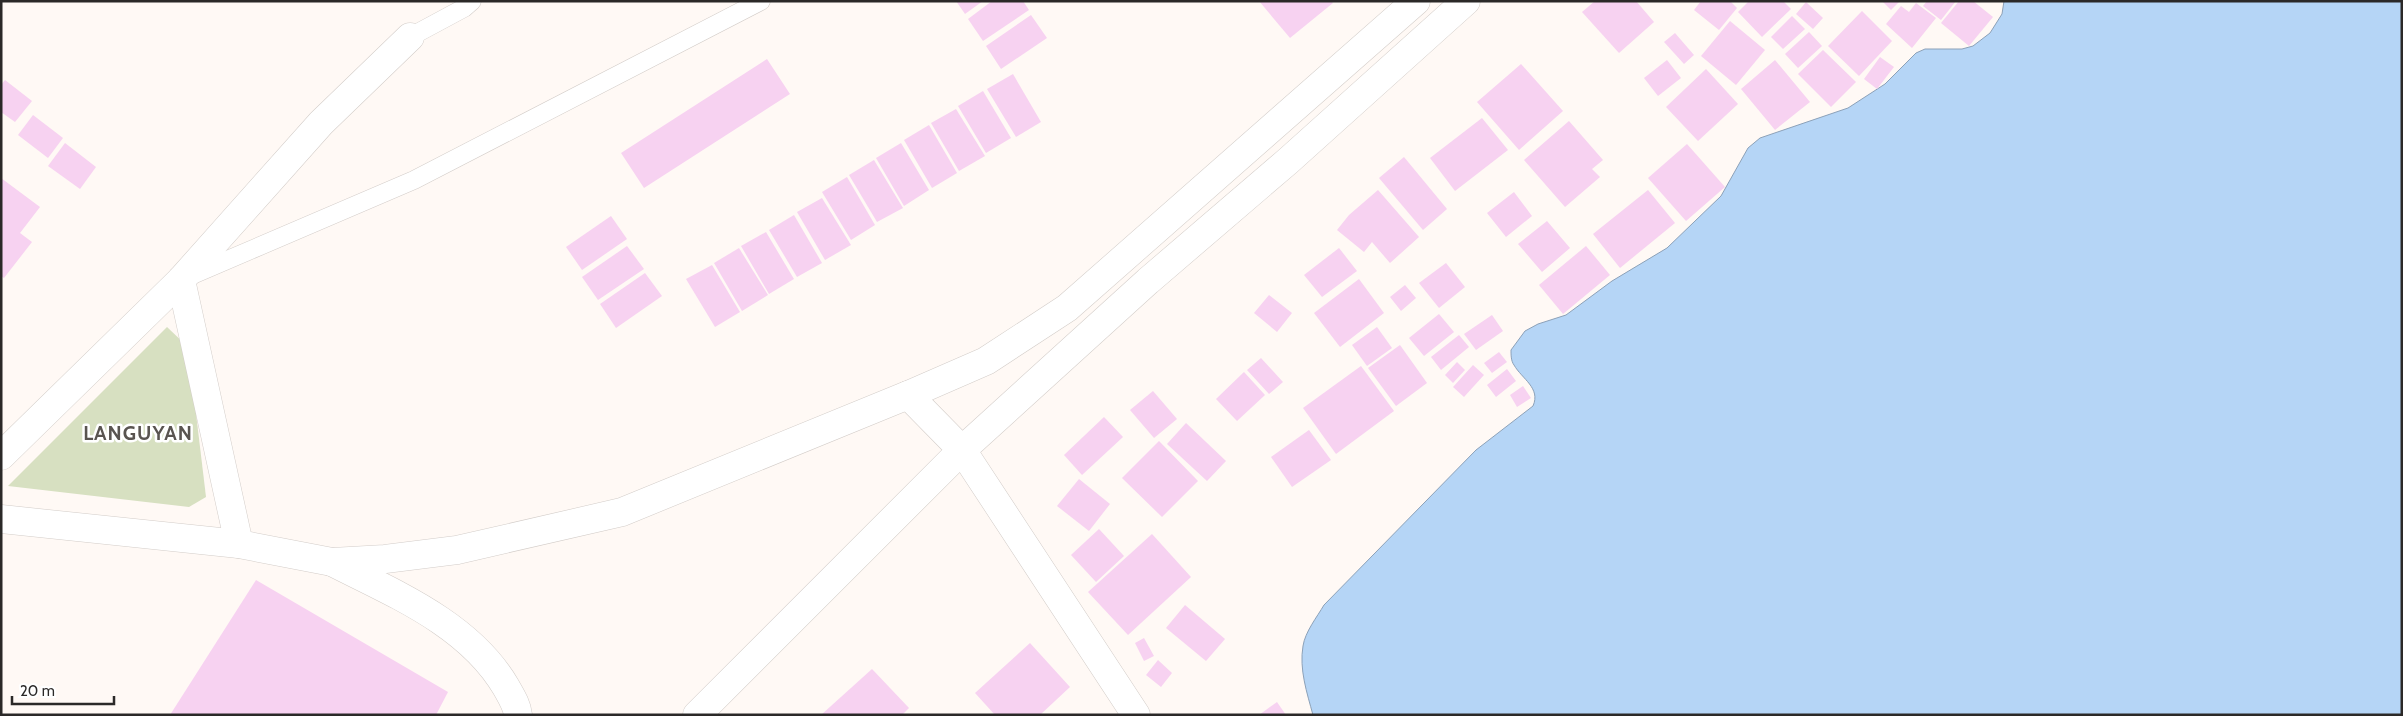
<svg xmlns="http://www.w3.org/2000/svg" width="2403" height="716" font-family="Cabin,sans-serif">
	<style>
		.green { fill: #d7e0c1 }
		.water { fill: #b5d5f6; stroke: #8ca1b8 }
		.building { fill: #f7d2f1 }
		.lines { fill: none; stroke-linecap: round; stroke-linejoin: round }
		.service-casing { stroke: #d3cdc9; stroke-width: 19 }
		.minor-casing { stroke: #d3cdc9; stroke-width: 29 }
		.tertiary-casing { stroke: #d3cdc9; stroke-width: 29 }
		.service { stroke: #fff; stroke-width: 18 }
		.minor { stroke: #fff; stroke-width: 28 }
		.tertiary { stroke: #fff; stroke-width: 28 }
		.labels { text-anchor: middle; stroke-width: 5; stroke-linejoin: round; paint-order: stroke }
		.district-label { font-size: 20px; font-weight: bold; letter-spacing: 1px; fill: #595450; stroke: #fff }
	</style>
	<rect width="100%" height="100%" fill="#fff9f5"/>
	<!-- green -->
	<polygon class="green" points="167,327 188,347 206,497 189,507 8,486"/>
	<!-- water -->
	<path class="water" d="M2004,1H2402V715H1313C1307,693 1299,669 1303,646C1305,632 1317,617 1324,605L1476,450L1533,406C1541,388 1522,379 1514,365C1511,361 1511,355 1511,350L1525,331L1538,324L1566,315L1612,281L1667,248L1721,196L1748,148L1760,138L1848,108L1885,84L1916,53L1925,49H1962L1973,46L1990,33L2002,14Z"/>
	<!-- building -->
	<g class="building">
		<polygon points="956,1 983,1 965,14"/>
		<polygon points="992,1 1023,1 1029,10 983,41 968,19"/>
		<polygon points="1259,1 1331,1 1333,3 1290,38"/>
		<polygon points="1595,1 1636,1 1654,22 1619,53 1582,12"/>
		<polygon points="1701,1 1730,1 1737,8 1719,30 1694,10"/>
		<polygon points="1749,1 1783,1 1791,9 1762,37 1738,12"/>
		<polygon points="1882,1 1900,1 1891,10"/>
		<polygon points="1927,1 1956,1 1941,20 1923,6"/>
		<polygon points="1959,1 1973,1 1993,17 1969,46 1941,23"/>
		<polygon points="1806,2 1823,18 1813,29 1796,14"/>
		<polygon points="1916,3 1936,18 1912,48 1886,24 1901,6 1909,12"/>
		<polygon points="1862,11 1892,41 1859,76 1828,46"/>
		<polygon points="1031,15 1047,38 1001,69 986,46"/>
		<polygon points="1792,16 1805,29 1783,49 1771,37"/>
		<polygon points="1730,21 1765,50 1736,85 1701,56"/>
		<polygon points="1809,32 1822,46 1798,68 1785,54"/>
		<polygon points="1675,33 1694,55 1684,64 1664,42"/>
		<polygon points="1823,50 1856,82 1831,107 1798,74"/>
		<polygon points="1880,57 1894,67 1877,89 1864,79"/>
		<polygon points="767,59 790,94 644,188 621,153"/>
		<polygon points="1667,60 1681,78 1658,96 1644,78"/>
		<polygon points="1775,60 1810,102 1775,130 1741,89"/>
		<polygon points="1521,64 1563,111 1519,150 1477,102"/>
		<polygon points="1706,69 1738,104 1698,141 1666,107"/>
		<polygon points="1013,74 1041,122 1016,137 987,89"/>
		<polygon points="5,80 32,101 15,122 1,112 1,85"/>
		<polygon points="983,91 1011,138 986,153 958,106"/>
		<polygon points="956,109 985,156 959,171 931,123"/>
		<polygon points="33,115 63,138 48,158 18,135"/>
		<polygon points="1482,118 1508,150 1455,191 1430,158"/>
		<polygon points="1569,121 1603,160 1592,169 1600,177 1565,207 1524,160"/>
		<polygon points="929,125 957,173 932,188 904,140"/>
		<polygon points="65,143 96,167 80,189 48,166"/>
		<polygon points="901,143 929,190 904,206 876,158"/>
		<polygon points="1687,144 1725,187 1686,221 1648,178"/>
		<polygon points="1404,157 1447,209 1423,230 1379,178"/>
		<polygon points="874,160 903,208 877,222 849,175"/>
		<polygon points="847,177 875,225 851,240 822,192"/>
		<polygon points="1,178 40,207 20,233 32,242 4,278 1,276"/>
		<polygon points="1378,190 1419,237 1390,263 1372,242 1364,252 1337,230 1349,215"/>
		<polygon points="1648,190 1675,223 1620,268 1593,234"/>
		<polygon points="1514,192 1532,216 1506,237 1487,213"/>
		<polygon points="822,198 851,245 825,260 797,212"/>
		<polygon points="794,215 822,263 797,277 769,230"/>
		<polygon points="611,216 627,239 582,270 566,247"/>
		<polygon points="1547,221 1570,248 1542,272 1518,244"/>
		<polygon points="766,232 794,279 769,294 741,246"/>
		<polygon points="627,246 644,269 598,300 582,277"/>
		<polygon points="1586,246 1610,275 1563,314 1539,285"/>
		<polygon points="739,248 768,295 742,311 714,263"/>
		<polygon points="1339,248 1357,271 1322,297 1304,275"/>
		<polygon points="1446,263 1465,287 1439,308 1419,283"/>
		<polygon points="712,265 740,312 715,327 686,279"/>
		<polygon points="645,273 662,296 616,328 600,304"/>
		<polygon points="1359,279 1384,313 1340,347 1314,313"/>
		<polygon points="1405,285 1416,298 1401,311 1390,297"/>
		<polygon points="1269,295 1292,313 1277,332 1254,313"/>
		<polygon points="1439,314 1454,332 1424,356 1409,338"/>
		<polygon points="1492,315 1503,331 1476,350 1464,334"/>
		<polygon points="1377,327 1392,348 1367,366 1352,345"/>
		<polygon points="1459,335 1469,347 1441,370 1431,357"/>
		<polygon points="1400,345 1427,383 1396,406 1368,368"/>
		<polygon points="1499,352 1507,362 1492,373 1484,363"/>
		<polygon points="1261,358 1283,382 1269,394 1247,370"/>
		<polygon points="1457,362 1465,370 1453,383 1445,375"/>
		<polygon points="1473,365 1484,375 1464,397 1453,387"/>
		<polygon points="1361,366 1394,411 1336,454 1303,408"/>
		<polygon points="1507,369 1516,381 1496,397 1487,385"/>
		<polygon points="1244,372 1265,395 1237,421 1216,399"/>
		<polygon points="1523,386 1531,398 1517,407 1510,395"/>
		<polygon points="1153,391 1177,419 1154,438 1130,410"/>
		<polygon points="1104,417 1123,437 1082,475 1064,455"/>
		<polygon points="1186,423 1226,461 1207,481 1167,444"/>
		<polygon points="1309,430 1331,460 1292,487 1271,457"/>
		<polygon points="1159,441 1198,481 1162,517 1122,478"/>
		<polygon points="1079,479 1110,504 1089,531 1057,506"/>
		<polygon points="1099,529 1124,556 1096,582 1071,555"/>
		<polygon points="1152,534 1191,577 1128,635 1088,592"/>
		<polygon points="256,580 448,692 436,715 170,715"/>
		<polygon points="1185,605 1225,639 1206,661 1166,628"/>
		<polygon points="1144,638 1154,656 1144,661 1135,643"/>
		<polygon points="1030,643 1070,687 1040,715 995,715 975,693"/>
		<polygon points="1158,660 1172,673 1161,687 1146,675"/>
		<polygon points="872,669 909,708 902,715 821,715"/>
		<polygon points="1277,702 1286,715 1259,715"/>
	</g>
	<g class="lines">
		<!-- service casing -->
		<g class="service-casing">
			<g id="service">
				<polyline points="410,37 464,8 472,1"/>
				<polyline points="190,276 414,180 761,1"/>
			</g>
		</g>
		<!-- minor casing -->
		<g class="minor-casing">
			<g id="minor">
				<polyline points="181,280 239,544"/>
				<polyline points="908,395 986,361 1067,308 1416,1"/>
				<polyline points="1,456 181,280 321,123 410,37"/>
				<path d="M332,562C395,594 469,624 506,687C511,696 517,705 518,715"/>
				<polyline points="1136,715 962,450 1148,281 1288,161 1466,1"/>
			</g>
		</g>
		<!-- tertiary casing -->
		<g class="tertiary-casing">
			<polyline id="tertiary" points="1,519 239,544 332,562 385,559 457,550 622,512 908,395 962,450 697,715"/>
		</g>
		<!-- service -->
		<use href="#service" class="service"/>
		<!-- minor -->
		<use href="#minor" class="minor"/>
		<!-- tertiary -->
		<use href="#tertiary" class="tertiary"/>
	</g>
	<g class="labels">
		<!-- district labels -->
		<g class="district-label">
			<text x="138" y="440">LANGUYAN</text>
		</g>
	</g>
	<!-- border -->
	<rect width="2403" height="716" fill="none" stroke="#2b2928" stroke-width="5"/>
	<!-- scale -->
	<path d="M12 696v8h102v-8" fill="none" stroke="#2b2928" stroke-width="2.5"/>
	<text x="20" y="696" font-size="15" fill="#2b2928" stroke="#ffffff" stroke-width="4" paint-order="stroke">20 m</text>
</svg>
